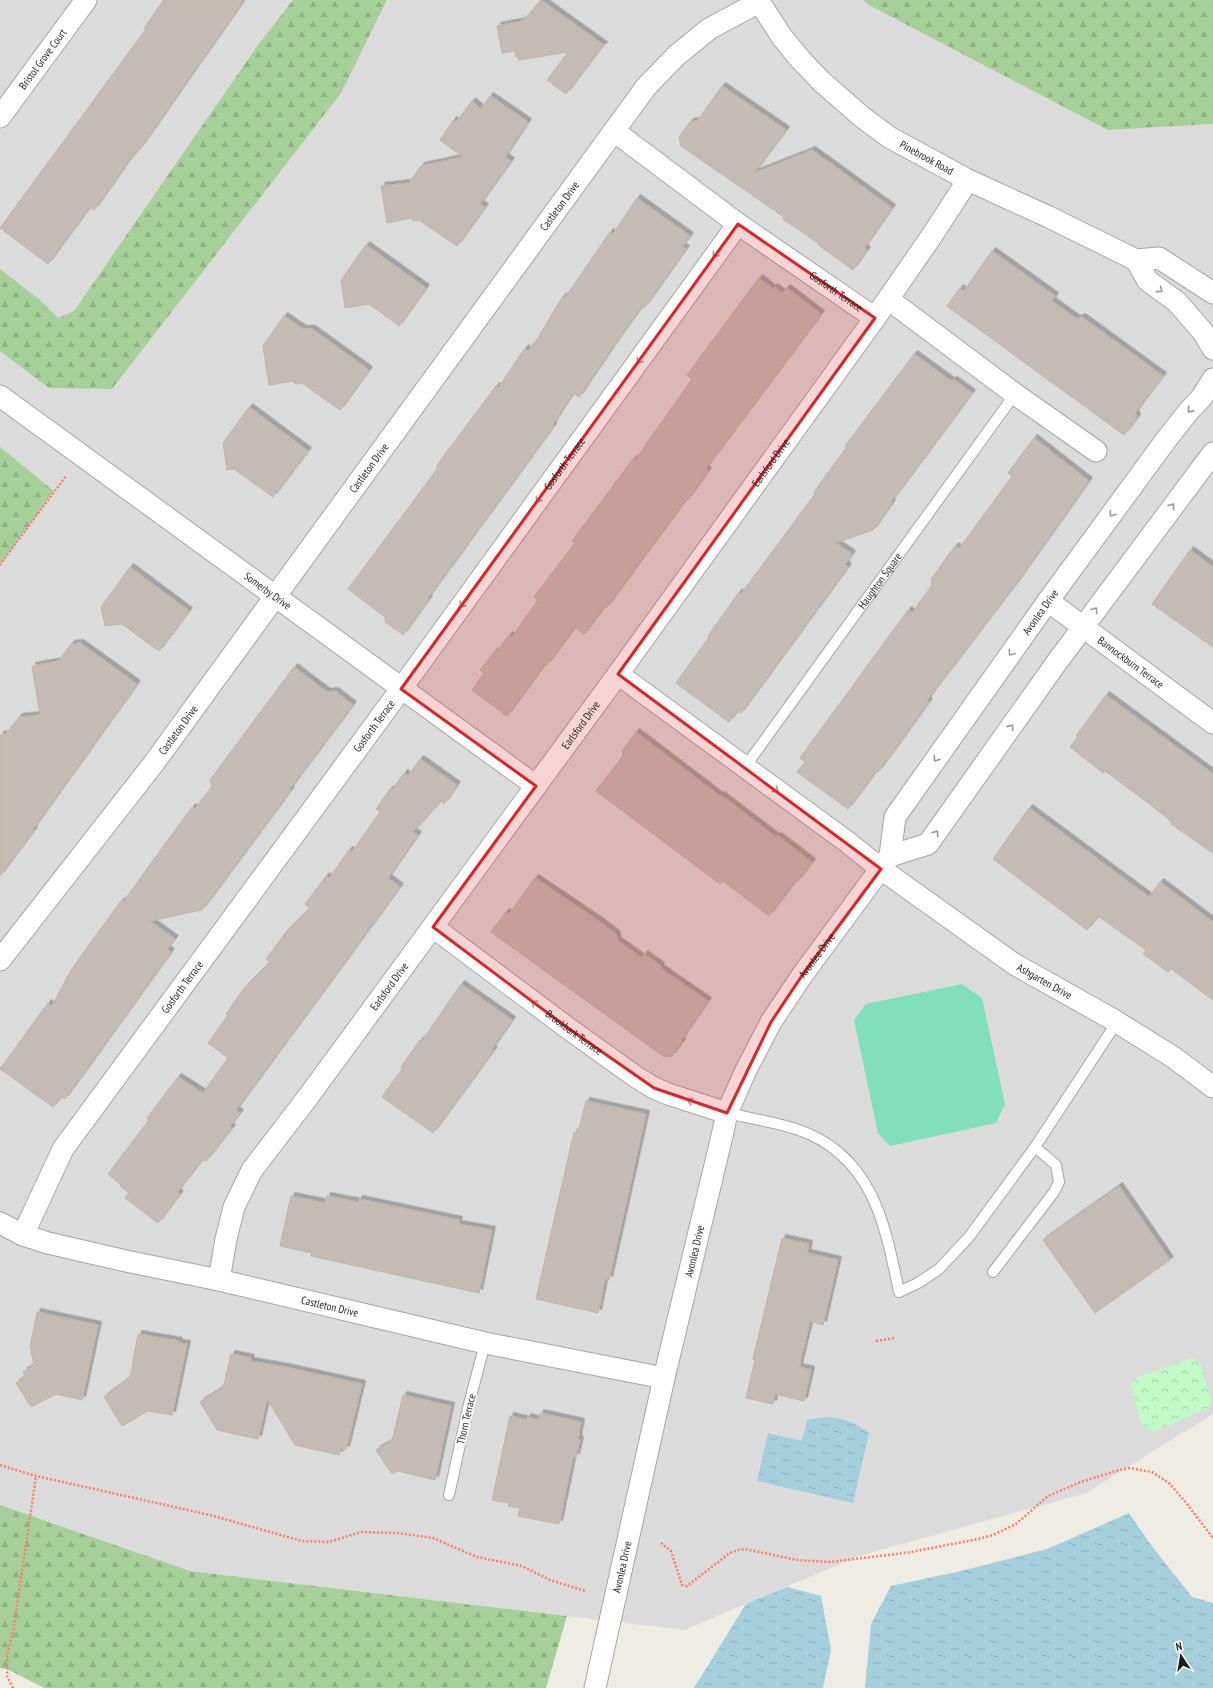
<svg xmlns="http://www.w3.org/2000/svg" width="1213" height="1688" font-family="'PT Sans Narrow',sans-serif">
	<style>
		.residential { fill: #dcdbdb }
		.forest { fill: url(#forest-firs) }
		.park { fill: url(#park-crowns) }
		.pitch { fill: #82dfbd }
		.water { fill: url(#water-ripples) }
		.building { fill: #c4bcb4; stroke: #c1b3a7; filter: url(#shadow) }
		.lines { fill: none; stroke-linecap: round; stroke-linejoin: round }
		.lane-casing { stroke: #a5a5a5; stroke-width: 12 }
		.street-casing { stroke: #a5a5a5; stroke-width: 23 }
		.path { stroke: #fa7e6b; stroke-width: 2.5; stroke-dasharray: 2 2; stroke-linecap: butt }
		.lane { stroke: #fff; stroke-width: 10 }
		.street { stroke: #fff; stroke-width: 21 }
		.oneway { stroke: #9a9a9a }
		.marked { fill: #d62828; fill-opacity: 0.2; stroke: #d62828; stroke-width: 3; stroke-linejoin: round }
		.labels { text-anchor: middle; stroke-width: 3.5; stroke-linejoin: round; paint-order: stroke }
		.street-label { font-size: 11px; fill: #1e1e1e; stroke: #fff }
	</style>
	<defs>
		<pattern id="forest-firs" width="22" height="20" patternUnits="userSpaceOnUse"><rect width="22" height="20" fill="#a7cf99"/><path d="M5 1l3.5 6h-7zM16 11l3.5 6h-7z" fill="#8fb183"/></pattern>
		<pattern id="park-crowns" width="20" height="18" patternUnits="userSpaceOnUse"><rect width="20" height="18" fill="#c1f9c7"/><path d="M2 6a3 3 0 1 1 6 0M12 15a3 3 0 1 1 6 0" fill="none" stroke="#a5d5aa"/></pattern>
		<pattern id="water-ripples" width="26" height="14" patternUnits="userSpaceOnUse"><rect width="26" height="14" fill="#a5cfdd"/><path d="M2 4q2-2 4 0t4 0M15 11q2-2 4 0t4 0" fill="none" stroke="#8eb1bd"/></pattern>
		<filter id="shadow"><feDropShadow dx="3.5" dy="-3.5" stdDeviation="0" flood-color="#0004"/></filter>
	</defs>
	<rect width="100%" height="100%" fill="#efece4"/>
	<!-- residential -->
	<polygon class="residential" points="0,0 861,0 1108,130 1213,124 1213,1414 1086,1493 859,1556 684,1630 190,1571 0,1505"/>
	<!-- forest -->
	<g class="forest">
		<polygon points="293,0 387,0 341,93 112,389 49,388 0,351 0,269 41,301 58,318 74,311 258,45"/>
		<polygon points="863,0 1213,0 1213,124 1108,130 867,4"/>
		<polygon points="0,447 54,491 0,565"/>
		<polygon points="0,1505 190,1571 567,1616 546,1688 44,1688 7,1669 0,1668"/>
	</g>
	<!-- park -->
	<polygon class="park" points="1192,1358 1200,1363 1211,1401 1208,1408 1153,1432 1142,1426 1131,1386 1135,1378"/>
	<!-- pitch -->
	<polygon class="pitch" points="962,984 982,998 1005,1104 996,1123 890,1146 878,1133 854,1020 866,1004"/>
	<!-- water -->
	<g class="water">
		<path d="M826,1417C843,1418 855,1422 869,1433L853,1503L757,1481L768,1433L802,1441L807,1420Z"/>
		<polygon points="1129,1513 1151,1545 1192,1597 1213,1603 1213,1688 865,1688 871,1624 891,1586 961,1571 1047,1549"/>
		<polygon points="787,1587 821,1596 831,1650 823,1688 694,1688 746,1604"/>
	</g>
	<!-- building -->
	<g class="building">
		<polygon points="164,0 244,0 141,147 128,162 94,210 90,207 48,264 0,228 146,29 144,28"/>
		<polygon points="541,0 605,46 602,46 566,94 547,80 568,52 519,60 518,56 516,57 515,51 502,53 497,26 523,21"/>
		<polygon points="722,86 786,130 754,173 812,150 892,208 864,248 867,250 853,270 817,244 818,243 783,219 784,217 681,146 679,137 690,122 697,121"/>
		<polygon points="490,96 528,122 505,157 511,161 480,204 485,207 457,246 419,220 413,221 412,218 387,223 381,186 409,183 421,166 463,157 440,140 453,120 456,122 472,101 481,109"/>
		<polygon points="637,198 690,236 682,247 686,249 644,308 642,306 619,338 579,397 573,393 553,424 553,427 428,598 429,599 403,635 385,622 385,617 348,589 437,469 437,465 496,386 498,388 525,348 528,351 533,343 534,344 563,296 565,298 610,232 613,234"/>
		<polygon points="366,245 426,288 399,326 369,304 345,308 341,280"/>
		<polygon points="992,251 1055,296 1052,301 1077,319 1082,317 1163,376 1135,413 1137,418 1124,435 947,306 960,288 964,291"/>
		<polygon points="759,278 773,289 774,287 782,293 787,288 821,314 705,469 708,471 685,503 684,502 606,608 604,607 584,634 575,627 547,665 545,664 507,716 472,690 484,673 480,670 495,651 497,652 509,635 512,637 538,600 534,597 575,543 572,541 633,459 635,460 692,379 687,375"/>
		<polygon points="284,316 303,329 312,329 369,370 340,410 302,383 295,384 294,381 269,385 263,346"/>
		<polygon points="914,354 951,381 954,380 972,393 891,502 892,503 873,530 836,543 852,554 845,564 848,567 741,713 737,711 729,722 676,683 709,637 708,636 739,592 741,594 815,494 814,492 846,448 845,446"/>
		<polygon points="249,407 308,451 273,497 234,469 227,470 223,443"/>
		<polygon points="1034,438 1089,481 1015,585 927,700 929,702 878,772 876,771 848,809 797,772 805,762 800,758 908,610 912,613 932,585 931,579 955,546 959,549 1012,476 1008,473"/>
		<polygon points="1190,550 1213,567 1213,647 1152,604"/>
		<polygon points="130,567 189,611 159,651 122,624 105,626 101,607"/>
		<polygon points="80,643 137,684 33,829 34,830 0,876 0,735 6,734 19,717 40,715 32,666 59,661 71,644"/>
		<polygon points="294,667 327,692 335,691 353,705 290,789 291,790 202,910 150,921 175,939 167,949 171,952 65,1099 61,1097 53,1107 0,1069 48,1003 52,1006 70,972 91,942 121,901 123,902 192,807 195,809 212,786 210,780"/>
		<polygon points="1106,695 1213,774 1213,853 1171,824 1172,822 1151,805 1105,771 1103,773 1070,747 1078,737 1076,736"/>
		<polygon points="636,732 720,796 721,795 776,837 778,836 812,862 798,881 796,880 769,916 723,881 720,884 596,791 623,756 622,751"/>
		<polygon points="420,759 457,785 444,804 441,801 413,832 418,835 388,878 400,887 236,1110 240,1113 230,1126 232,1128 206,1161 203,1159 177,1192 180,1194 158,1223 125,1198 129,1193 120,1186 121,1185 108,1174 149,1120 147,1118 178,1077 203,1093 228,1058 208,1043 228,1015 226,1014 245,987 270,962 266,959 286,932 310,908 305,904 326,876 329,878 349,850 352,852 380,812 376,809 390,789 392,790 404,773 408,776"/>
		<polygon points="1029,808 1149,897 1160,882 1213,922 1213,1000 1171,969 1168,972 1143,954 1146,950 1098,916 1087,930 993,859"/>
		<polygon points="535,878 599,921 616,934 618,941 642,958 644,954 661,966 660,968 708,1001 681,1040 682,1042 672,1056 663,1056 491,932 506,912 509,914"/>
		<polygon points="461,984 512,1020 492,1049 494,1050 433,1133 382,1097 403,1068 401,1067 420,1040 422,1041"/>
		<polygon points="586,1101 646,1114 609,1280 605,1279 598,1313 536,1299 574,1132 578,1133"/>
		<polygon points="1119,1186 1170,1260 1095,1313 1043,1240"/>
		<polygon points="291,1196 325,1203 327,1196 358,1202 359,1199 459,1220 458,1224 492,1230 479,1293 311,1256 312,1253 280,1246"/>
		<polygon points="782,1238 809,1244 807,1253 838,1260 823,1325 810,1321 799,1367 811,1370 804,1401 775,1394 773,1404 746,1398 755,1360 753,1359"/>
		<polygon points="37,1312 98,1325 82,1400 56,1394 31,1407 16,1383 26,1376 23,1372 34,1365 30,1347"/>
		<polygon points="138,1334 179,1341 178,1343 187,1344 172,1415 148,1411 122,1426 104,1397 130,1378"/>
		<polygon points="231,1354 251,1358 250,1361 285,1367 362,1384 346,1450 341,1448 339,1455 295,1445 267,1399 258,1439 217,1430 200,1402 223,1388"/>
		<polygon points="403,1395 451,1406 435,1480 398,1471 392,1474 376,1450 392,1441"/>
		<polygon points="540,1413 581,1422 578,1439 580,1440 576,1457 573,1457 559,1524 518,1516 520,1508 508,1506 509,1503 492,1500 510,1416 527,1420 527,1417 539,1420"/>
	</g>
	<g class="lines">
		<!-- lane casing -->
		<g class="lane-casing">
			<g id="lane">
				<path id="s1" d="M745,767L1015,394"/>
				<path d="M727,1113C750,1118 774,1122 796,1129C872,1154 885,1223 899,1292L918,1283L939,1269L969,1237L1035,1147L1117,1022"/>
				<polyline points="993,1272 1054,1192 1059,1182 1056,1165 1035,1147"/>
				<polyline points="449,1495 468,1408 485,1343"/>
			</g>
		</g>
		<!-- street casing -->
		<g class="street-casing">
			<g id="street">
				<path id="s2" d="M758,0L782,37L800,59L821,81L862,117L889,137L968,180L1049,217L1136,260L1148,281L1177,302L1203,332L1213,349"/>
				<path id="s3" d="M0,117L86,0"/>
				<path id="s4" d="M614,131L738,224L875,318"/>
				<polyline points="1136,260 1159,258 1213,293"/>
				<polyline points="888,299 1015,394 1096,451"/>
				<path id="s5" d="M0,396L536,786"/>
				<path id="s6" d="M1048,601L1213,723"/>
				<path id="s7" d="M618,674L846,841L881,869L1014,964L1112,1019L1173,1057L1213,1087"/>
				<polyline points="890,856 928,844 1057,662 1213,453"/>
				<path id="s8" d="M433,927L565,1026L636,1077L654,1088L668,1094L727,1113"/>
				<path id="s9" d="M0,960L154,763L646,87L676,56L709,29L759,2"/>
				<path id="s10" d="M0,1223L23,1235L48,1243L126,1261L219,1280L485,1343L664,1378"/>
				<path id="s11" d="M23,1235L63,1149L385,711L738,224"/>
				<path id="s12" d="M219,1280L226,1239L234,1207L252,1170L308,1097L618,674L875,318L933,234L968,180"/>
				<path id="s13" d="M595,1688L664,1378L722,1136L727,1113L746,1070L771,1022L803,974L890,856L895,817L1048,601L1166,440L1188,412L1202,397L1213,379"/>
			</g>
		</g>
		<!-- path -->
		<g class="path">
			<polyline points="0,565 66,476"/>
			<polyline points="876,1341 894,1338"/>
			<polyline points="0,1465 36,1476 210,1515 302,1541 329,1542 361,1532 398,1533 433,1538 477,1557 522,1566 550,1580 585,1591"/>
			<polyline points="661,1543 671,1551 682,1585 687,1586 730,1553 738,1550 745,1549 797,1560 831,1562 911,1552 978,1539 993,1535 1016,1524 1048,1496 1081,1482 1119,1470 1130,1468 1152,1472 1169,1483 1187,1504 1213,1538"/>
			<polyline points="13,1688 7,1676 7,1656 14,1626 36,1476"/>
		</g>
		<!-- lane -->
		<use href="#lane" class="lane"/>
		<!-- street -->
		<use href="#street" class="street"/>
	</g>
	<!-- one-way arrows -->
	<defs><path id="oneway-chevron" d="M-2-3.5L2.5 0L-2 3.5" fill="none" stroke-width="1.6" stroke-linecap="round" stroke-linejoin="round"/></defs>
	<g class="oneway">
		<use href="#oneway-chevron" transform="translate(715 255) rotate(126)"/>
		<use href="#oneway-chevron" transform="translate(1160 290) rotate(37)"/>
		<use href="#oneway-chevron" transform="translate(639 361) rotate(126)"/>
		<use href="#oneway-chevron" transform="translate(1190 410) rotate(132)"/>
		<use href="#oneway-chevron" transform="translate(538 500) rotate(126)"/>
		<use href="#oneway-chevron" transform="translate(1172 506) rotate(-54)"/>
		<use href="#oneway-chevron" transform="translate(1112 514) rotate(126)"/>
		<use href="#oneway-chevron" transform="translate(462 605) rotate(126)"/>
		<use href="#oneway-chevron" transform="translate(1095 610) rotate(-54)"/>
		<use href="#oneway-chevron" transform="translate(1011 653) rotate(126)"/>
		<use href="#oneway-chevron" transform="translate(1011 727) rotate(-55)"/>
		<use href="#oneway-chevron" transform="translate(936 759) rotate(125)"/>
		<use href="#oneway-chevron" transform="translate(776 790) rotate(36)"/>
		<use href="#oneway-chevron" transform="translate(936 833) rotate(-55)"/>
		<use href="#oneway-chevron" transform="translate(534 1003) rotate(-143)"/>
		<use href="#oneway-chevron" transform="translate(690 1101) rotate(-162)"/>
	</g>
	<!-- marked area -->
	<path class="marked" d="M738,224L875,318L618,674L881,869L803,974L771,1022L727,1113L654,1088L565,1026L433,927L536,786L401,689Z"/>
	<g class="labels">
		<!-- street labels -->
		<g class="street-label">
			<text dy="4" stroke="none"><textPath href="#s3" startOffset="72">Bristol Grove Court</textPath></text>
			<text dy="4" stroke="none"><textPath href="#s2" startOffset="234">Pinebrook Road</textPath></text>
			<text dy="4" stroke="none"><textPath href="#s9" startOffset="939">Castleton Drive</textPath></text>
			<text dy="4" stroke="none"><textPath href="#s4" startOffset="274">Gosforth Terrace</textPath></text>
			<text dy="4" stroke="none"><textPath href="#s12" startOffset="993">Earlsford Drive</textPath></text>
			<text dy="4" stroke="none"><textPath href="#s11" startOffset="944">Gosforth Terrace</textPath></text>
			<text dy="4" stroke="none"><textPath href="#s9" startOffset="615">Castleton Drive</textPath></text>
			<text dy="4" stroke="none"><textPath href="#s1" startOffset="230">Haughton Square</textPath></text>
			<text dy="4" stroke="none"><textPath href="#s5" startOffset="331">Somerby Drive</textPath></text>
			<text dy="4" stroke="none"><textPath href="#s13" startOffset="1186">Avonlea Drive</textPath></text>
			<text dy="4" stroke="none"><textPath href="#s6" startOffset="103">Bannockburn Terrace</textPath></text>
			<text dy="4" stroke="none"><textPath href="#s12" startOffset="669">Earlsford Drive</textPath></text>
			<text dy="4" stroke="none"><textPath href="#s11" startOffset="620">Gosforth Terrace</textPath></text>
			<text dy="4" stroke="none"><textPath href="#s9" startOffset="291">Castleton Drive</textPath></text>
			<text dy="4" stroke="none"><textPath href="#s13" startOffset="772">Avonlea Drive</textPath></text>
			<text dy="4" stroke="none"><textPath href="#s7" startOffset="526">Ashgarten Drive</textPath></text>
			<text dy="4" stroke="none"><textPath href="#s11" startOffset="296">Gosforth Terrace</textPath></text>
			<text dy="4" stroke="none"><textPath href="#s12" startOffset="345">Earlsford Drive</textPath></text>
			<text dy="4" stroke="none"><textPath href="#s8" startOffset="176">Brookbark Terrace</textPath></text>
			<text dy="4" stroke="none"><textPath href="#s13" startOffset="448">Avonlea Drive</textPath></text>
			<text dy="4" stroke="none"><textPath href="#s10" startOffset="341">Castleton Drive</textPath></text>
			<text transform="translate(466 1419) rotate(-77)" y="4">Thorn Terrace</text>
			<text dy="4" stroke="none"><textPath href="#s13" startOffset="124">Avonlea Drive</textPath></text>
		</g>
	</g>
	<!-- north arrow -->
	<g transform="translate(1181 1656) rotate(348)" stroke="#ffffff" stroke-width="3" paint-order="stroke">
	<path d="M0-3L7 15L0 10L-7 15Z" fill="#1e1e1e"/>
	<text y="-6" font-size="11" font-weight="bold" text-anchor="middle" fill="#1e1e1e">N</text>
	</g>
</svg>
